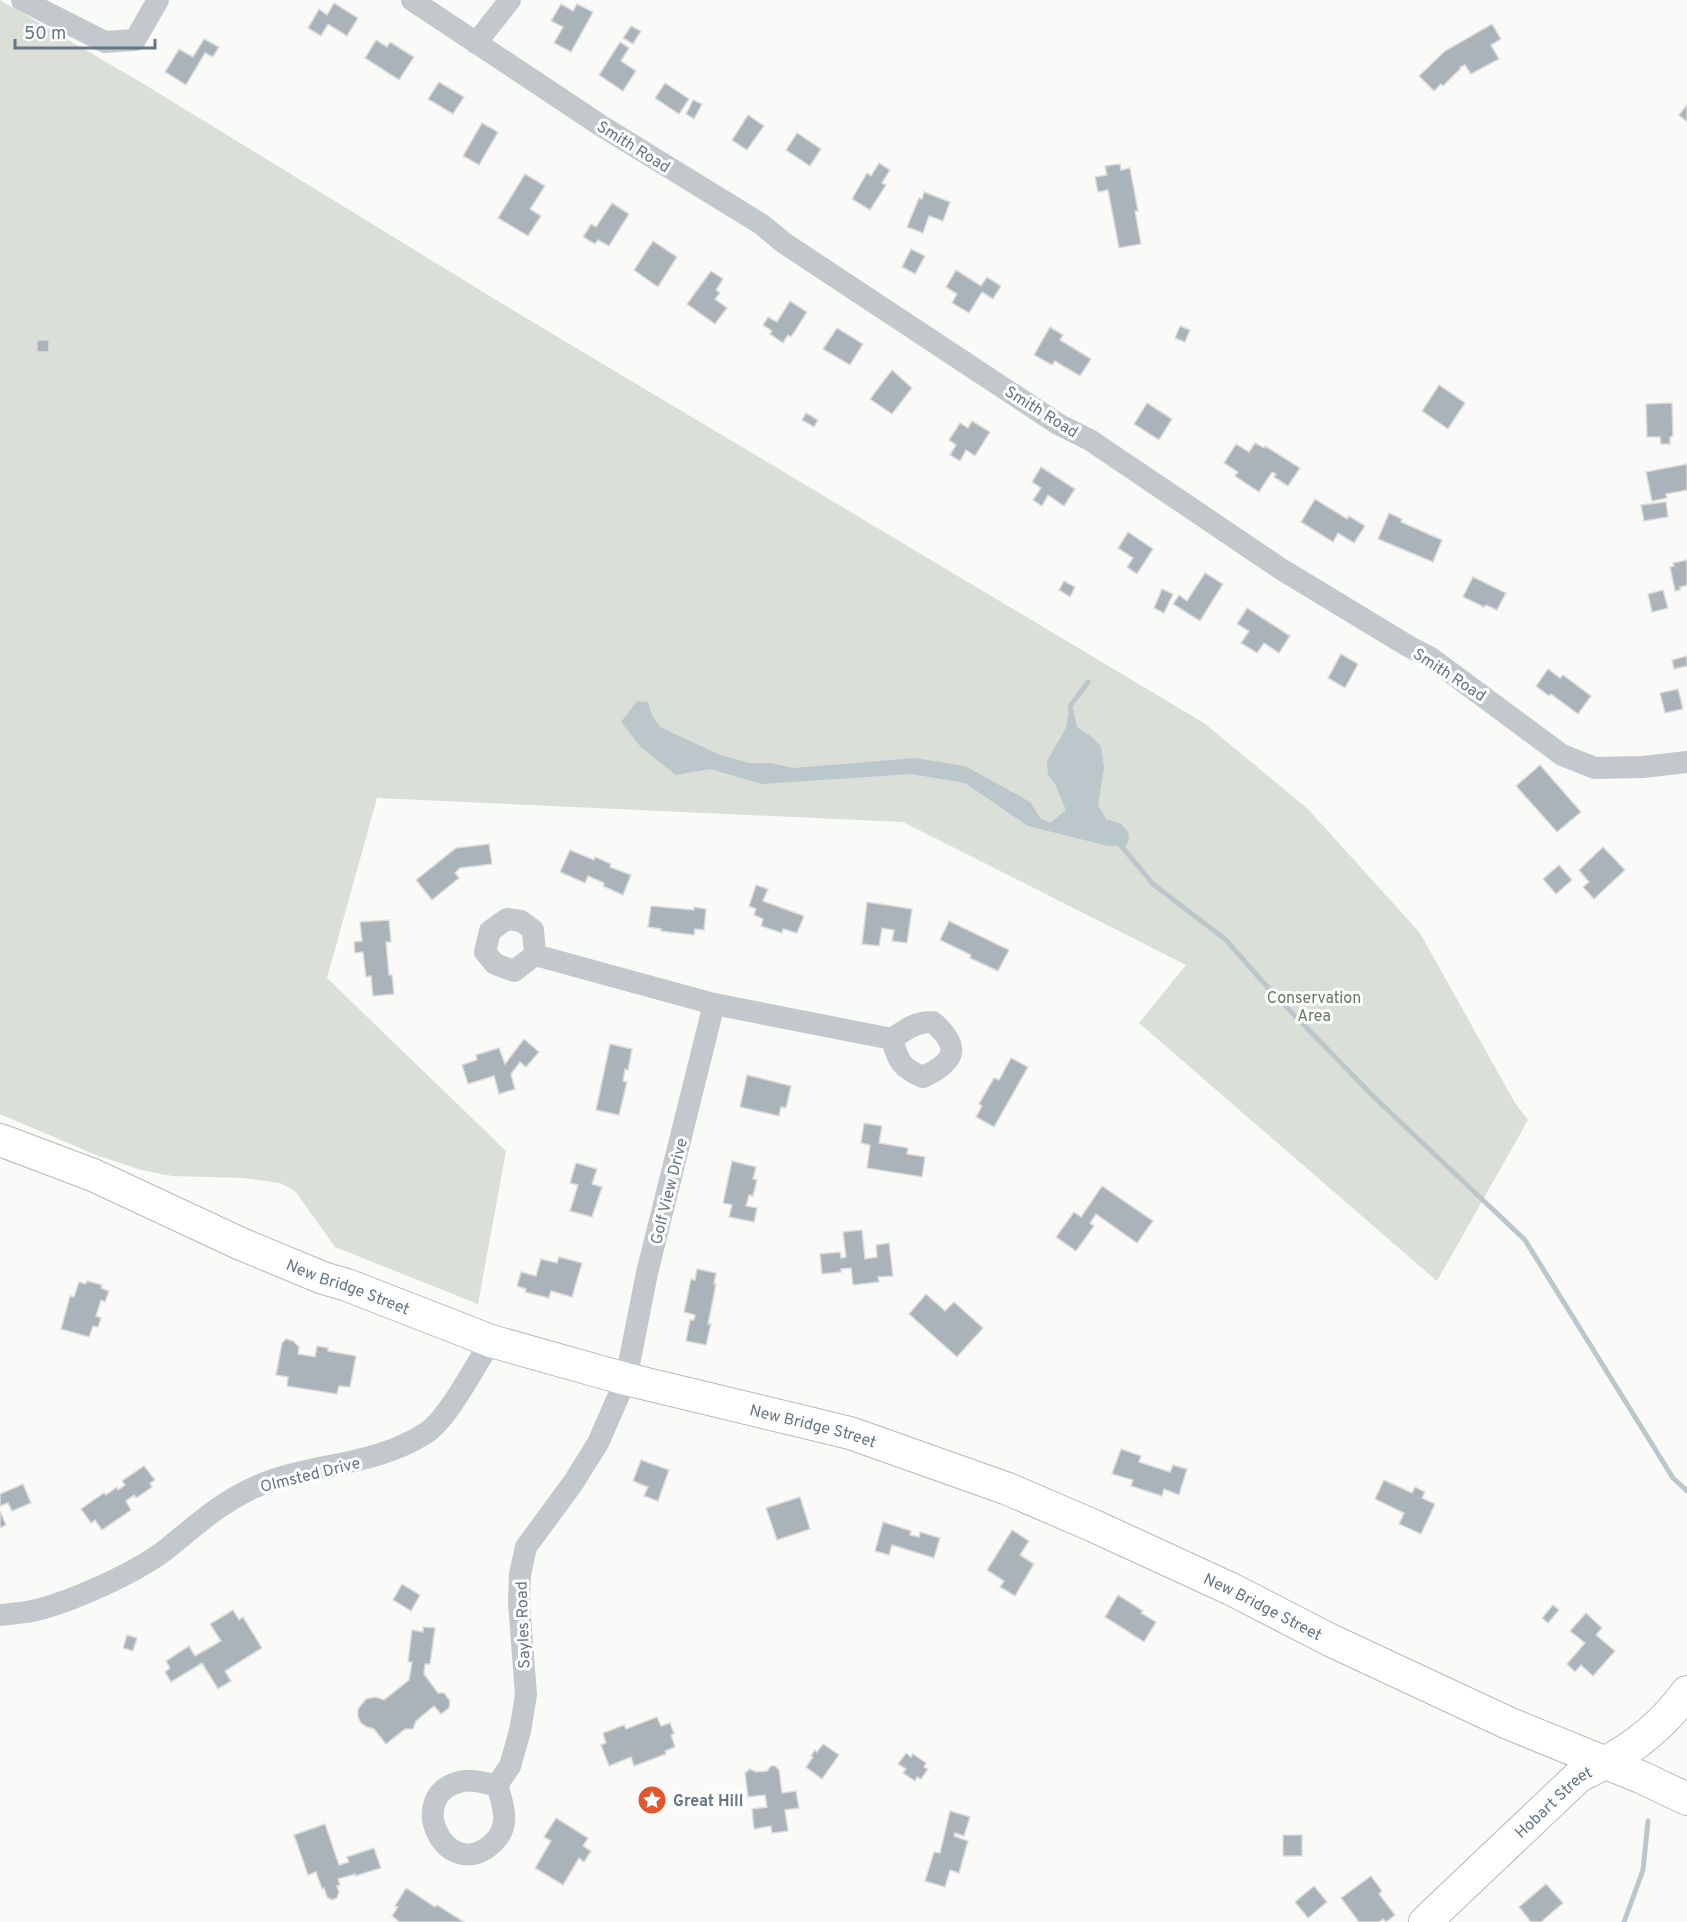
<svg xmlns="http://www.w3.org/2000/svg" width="1687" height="1922" font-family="Overpass,sans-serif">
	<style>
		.green { fill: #dadfd7 }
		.water { fill: #bbc7cb }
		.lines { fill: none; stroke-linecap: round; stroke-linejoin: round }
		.stream { stroke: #bbc7cb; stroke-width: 5 }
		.building { fill: #aab3b9; stroke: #dcdcda; stroke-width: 1.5 }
		.secondary-casing { stroke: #b3babf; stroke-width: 34 }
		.street { stroke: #c3c8cc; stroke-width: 22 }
		.secondary { stroke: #fff; stroke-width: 32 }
		.labels { text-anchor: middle; stroke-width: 6; stroke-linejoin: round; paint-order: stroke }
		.street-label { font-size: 16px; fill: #657683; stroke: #fff }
		.park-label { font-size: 16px; fill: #687a64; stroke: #fff }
		.poi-label { font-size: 16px; font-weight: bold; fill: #657683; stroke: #fff; text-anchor: start }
	</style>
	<rect width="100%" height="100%" fill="#fafaf8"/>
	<!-- green -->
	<polygon class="green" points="0,0 142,83 511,309 1204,723 1308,809 1420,933 1515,1103 1528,1120 1437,1281 1139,1023 1186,965 903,822 377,798 327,978 506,1151 478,1304 335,1247 295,1191 280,1183 243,1178 172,1176 141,1170 96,1155 0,1114"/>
	<!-- water -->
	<polygon class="water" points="637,701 648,702 652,715 660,727 720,755 749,763 770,763 794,768 915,758 965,766 1030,802 1041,819 1050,823 1066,810 1055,784 1048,775 1047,761 1066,728 1069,711 1078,728 1091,736 1101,746 1104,768 1098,805 1106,819 1121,824 1128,832 1129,839 1126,846 1108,846 1028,826 965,783 911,774 762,784 710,769 676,775 640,746 621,722"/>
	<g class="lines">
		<!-- stream -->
		<g class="stream">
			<polyline points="1074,725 1070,706 1088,682"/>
			<polyline points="1118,842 1153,884 1226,940 1270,990 1374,1097 1525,1240 1673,1478 1687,1491"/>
			<polyline points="1624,1922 1643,1870 1648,1821"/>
		</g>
	</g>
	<!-- building -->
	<g class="building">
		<polygon points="334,3 358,18 347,36 328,24 321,36 308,28 319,9 327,15"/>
		<polygon points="561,4 573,11 577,4 593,12 571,52 554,43 563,27 551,21"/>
		<polygon points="1492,24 1501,39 1491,45 1499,59 1471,74 1465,65 1460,67 1461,68 1443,86 1441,84 1434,91 1419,76 1445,51"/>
		<polygon points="631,26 641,31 633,44 623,38"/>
		<polygon points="204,39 219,47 213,57 205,53 186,85 165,72 179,49 193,57"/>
		<polygon points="376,40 387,47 390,42 414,57 399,80 365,58"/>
		<polygon points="620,42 629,48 621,61 636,71 623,91 599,75"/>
		<polygon points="439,82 464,97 453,114 428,99"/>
		<polygon points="665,83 689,99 679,114 655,98"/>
		<polygon points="693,100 702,104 694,119 686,114"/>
		<polygon points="1687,105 1687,122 1679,115"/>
		<polygon points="748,115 764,126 747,150 732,140"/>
		<polygon points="482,123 498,132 479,165 463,156"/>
		<polygon points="797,133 821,149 810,166 786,150"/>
		<polygon points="879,163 890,170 882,183 886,185 870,210 852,199 867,173 871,176"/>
		<polygon points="1120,164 1121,170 1130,168 1138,211 1135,211 1141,244 1119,248 1108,190 1098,192 1095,177 1107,175 1105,166"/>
		<polygon points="525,174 545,186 530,209 541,216 528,236 498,218"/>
		<polygon points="924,192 950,202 943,221 929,216 923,233 907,227 919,198 922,199"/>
		<polygon points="612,203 629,214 609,246 598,240 595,244 583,237 591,224 596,227"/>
		<polygon points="653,241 677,257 658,287 634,270"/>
		<polygon points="911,249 925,256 915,274 902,267"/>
		<polygon points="956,270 981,286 987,277 1001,286 993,299 982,292 969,313 952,303 957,294 946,287"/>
		<polygon points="711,271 723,279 716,290 720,293 715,299 727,308 715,324 687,304"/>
		<polygon points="790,301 807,312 791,337 788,335 783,343 770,334 772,331 763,325 768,317 777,322"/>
		<polygon points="1180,326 1190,330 1185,342 1175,338"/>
		<polygon points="1050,327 1063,335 1060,340 1091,359 1080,376 1055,361 1052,365 1034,355"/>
		<polygon points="837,328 863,344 850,365 823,349"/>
		<rect x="37" y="340" width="12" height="12"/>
		<polygon points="892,370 912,388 892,414 870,399"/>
		<polygon points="1439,385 1465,403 1448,429 1422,411"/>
		<polygon points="1147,403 1172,419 1159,440 1134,424"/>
		<polygon points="1672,403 1673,436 1670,437 1670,444 1661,444 1660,437 1647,437 1646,404"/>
		<polygon points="806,413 818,420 814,427 802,420"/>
		<polygon points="972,421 990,432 975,456 966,450 960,461 950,455 956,445 949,440 960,423 968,428"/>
		<polygon points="1255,443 1264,448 1265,446 1300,468 1288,486 1274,477 1276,474 1272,472 1259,492 1235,476 1238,472 1224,463 1236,444 1249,452"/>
		<polygon points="1687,464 1687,490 1666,494 1667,498 1652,501 1646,472"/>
		<polygon points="1041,467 1075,489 1064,506 1048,495 1042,506 1033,500 1041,488 1032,482"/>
		<polygon points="1315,499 1347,519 1349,516 1365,526 1354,543 1338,533 1333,542 1301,522"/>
		<polygon points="1666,502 1668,517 1644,521 1641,505"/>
		<polygon points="1389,513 1402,519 1401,522 1442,540 1433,562 1378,539"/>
		<polygon points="1128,532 1153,549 1137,574 1127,567 1133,558 1118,548"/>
		<polygon points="1687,560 1687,585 1680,587 1680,590 1675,591 1670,567 1674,566 1673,563"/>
		<polygon points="1205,573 1223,584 1200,621 1173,604 1179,595 1187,601"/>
		<polygon points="1473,577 1506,593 1497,610 1486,605 1484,607 1463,597"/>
		<polygon points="1064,581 1075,587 1070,597 1059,590"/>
		<polygon points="1162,589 1173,594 1164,613 1154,608"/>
		<polygon points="1663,590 1668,608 1652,612 1648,594"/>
		<polygon points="1247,608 1290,636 1279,653 1264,643 1257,653 1241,643 1249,631 1237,624"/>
		<polygon points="1341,654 1358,664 1345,688 1328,678"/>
		<polygon points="1687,656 1687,666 1674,669 1672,660"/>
		<polygon points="1548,669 1560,678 1563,675 1591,696 1578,714 1551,694 1549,696 1536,686"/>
		<polygon points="1678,689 1683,709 1665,713 1660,693"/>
		<polygon points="1540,765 1581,812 1557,832 1516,786"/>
		<polygon points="489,844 492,864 460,868 455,873 459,878 432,900 416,880 456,848"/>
		<polygon points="1603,847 1625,870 1594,899 1583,887 1589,882 1579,870"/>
		<polygon points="570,850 594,860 595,857 611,864 610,867 631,875 623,895 603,886 604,883 588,876 585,883 560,872"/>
		<polygon points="1559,865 1572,880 1556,894 1543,879"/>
		<polygon points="756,885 768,889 763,901 804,916 797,933 783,929 782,933 761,926 763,919 754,915 756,909 749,906"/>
		<polygon points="867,902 912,909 907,943 892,941 894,930 882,928 879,946 862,944"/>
		<polygon points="651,906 694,910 694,907 706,909 704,930 695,929 694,935 661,931 661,929 648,927"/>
		<polygon points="389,920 391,942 386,942 389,975 392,975 394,994 373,996 371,976 366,977 363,952 355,953 354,942 362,941 360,922"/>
		<polygon points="949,921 1009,950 998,971 970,958 971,955 940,940"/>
		<polygon points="524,1039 539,1052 526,1067 520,1062 511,1074 515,1089 499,1094 494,1076 468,1084 462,1065 477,1060 476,1055 499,1048 505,1064"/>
		<polygon points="610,1044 632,1049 628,1070 625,1069 623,1081 627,1082 619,1115 596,1110"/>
		<polygon points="1011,1058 1028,1067 994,1127 976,1117 982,1106 979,1104 994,1078 999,1080"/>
		<polygon points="747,1075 791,1086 786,1108 781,1107 779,1116 740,1107"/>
		<polygon points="864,1123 882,1126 879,1143 908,1148 907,1154 925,1157 922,1177 867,1168 870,1145 861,1143"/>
		<polygon points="732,1161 756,1167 753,1179 757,1180 753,1196 749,1195 746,1206 757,1208 754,1222 729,1217 732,1205 723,1203"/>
		<polygon points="576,1163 597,1169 592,1184 602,1187 592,1217 570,1211 578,1185 570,1183"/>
		<polygon points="1102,1186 1153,1221 1137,1243 1096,1214 1090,1223 1094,1226 1076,1251 1056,1237 1074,1212 1081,1217"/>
		<polygon points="862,1230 865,1259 877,1257 876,1245 889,1243 893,1276 878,1277 879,1282 853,1285 851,1268 841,1269 841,1272 822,1274 820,1254 840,1252 841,1258 846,1257 843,1232"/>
		<polygon points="559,1257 582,1263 572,1297 551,1291 549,1298 525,1292 526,1289 517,1286 521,1272 536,1276 541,1259 557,1263"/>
		<polygon points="697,1269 716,1273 714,1284 716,1284 708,1324 711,1324 706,1345 686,1341 690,1320 694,1320 695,1315 684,1312 691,1279 695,1280"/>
		<polygon points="87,1281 102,1285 101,1288 109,1291 105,1302 101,1300 96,1316 101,1318 98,1327 93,1326 89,1337 61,1329 70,1296 74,1297 79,1282 86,1284"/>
		<polygon points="926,1294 945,1311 954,1302 983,1328 957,1357 909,1314"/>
		<polygon points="286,1339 293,1341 299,1347 298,1354 315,1357 317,1346 328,1348 328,1351 356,1356 350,1387 339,1386 337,1394 287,1386 288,1377 276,1375 282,1343"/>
		<polygon points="1121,1449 1141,1456 1139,1462 1170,1472 1173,1465 1187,1469 1179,1495 1164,1489 1162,1496 1131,1486 1133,1480 1112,1474"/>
		<polygon points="641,1460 669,1470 658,1501 644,1496 648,1487 633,1481"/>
		<polygon points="144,1466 155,1480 150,1483 152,1487 136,1498 134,1495 126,1501 131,1510 102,1530 95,1520 91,1523 81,1509 104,1493 106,1495 117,1487 118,1490 125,1485 122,1481"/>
		<polygon points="1384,1480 1412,1493 1415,1487 1425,1492 1422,1498 1435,1504 1421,1534 1399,1524 1404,1513 1375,1499"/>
		<polygon points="23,1484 31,1503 12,1511 8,1503 0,1506 0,1494"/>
		<polygon points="800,1497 810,1529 777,1540 766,1508"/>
		<polygon points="0,1511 6,1525 0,1528"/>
		<polygon points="883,1522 911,1531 910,1535 919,1537 920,1532 940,1538 934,1558 892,1545 889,1555 875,1551"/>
		<polygon points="1012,1530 1029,1541 1020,1555 1034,1564 1015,1596 1000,1587 1004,1581 987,1570"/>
		<polygon points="402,1584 420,1595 411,1611 393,1600"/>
		<polygon points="1118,1595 1143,1611 1141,1613 1156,1622 1144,1642 1105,1617"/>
		<polygon points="1553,1605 1559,1610 1548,1623 1542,1618"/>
		<polygon points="233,1610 239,1620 243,1617 262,1648 225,1671 231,1681 218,1689 202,1663 171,1682 165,1672 170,1668 166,1661 189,1646 195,1656 221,1641 210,1624"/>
		<polygon points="1586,1613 1602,1628 1596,1635 1615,1651 1593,1676 1581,1665 1575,1672 1567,1664 1585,1643 1570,1631"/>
		<polygon points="423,1627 435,1628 430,1664 425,1664 424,1674 438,1693 444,1693 450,1701 449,1708 441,1714 434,1706 416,1721 413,1729 405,1729 386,1744 374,1729 367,1727 361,1723 358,1717 358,1709 366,1699 375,1697 384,1700 409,1680 412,1662 408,1662 412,1630 423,1632"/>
		<polygon points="127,1635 137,1638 133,1651 123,1648"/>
		<polygon points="657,1717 661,1726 670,1723 674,1733 671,1735 675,1747 665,1751 666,1754 634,1766 631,1757 609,1766 601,1745 606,1743 603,1733 624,1725 626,1729"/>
		<polygon points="823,1744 839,1755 822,1779 806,1767 813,1757 811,1756 815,1750 817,1752"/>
		<polygon points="906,1753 911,1757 913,1754 926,1763 924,1767 928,1769 921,1779 917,1777 915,1781 903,1773 906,1769 898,1764"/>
		<polygon points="771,1766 775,1766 779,1770 782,1793 796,1791 799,1808 785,1810 788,1831 772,1833 771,1826 754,1829 752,1809 767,1807 765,1795 748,1797 745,1773 750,1769 756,1772 767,1771"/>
		<polygon points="950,1811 970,1817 964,1836 955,1833 954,1836 968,1841 959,1873 950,1870 945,1887 925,1881 934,1852 940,1853"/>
		<polygon points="556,1818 588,1838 583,1846 591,1851 584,1862 579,1858 563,1885 535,1868 551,1841 544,1837"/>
		<polygon points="325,1824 339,1865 349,1862 347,1857 374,1848 381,1868 355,1876 355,1874 338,1879 340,1885 337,1886 339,1892 337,1898 332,1900 327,1897 324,1888 322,1889 316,1872 308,1875 294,1835"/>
		<rect x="1283" y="1835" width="19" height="21"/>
		<polygon points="1371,1876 1382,1891 1379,1894 1395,1915 1386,1922 1383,1919 1379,1922 1359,1922 1341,1898"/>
		<polygon points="1546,1884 1563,1903 1541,1922 1531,1922 1519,1907"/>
		<polygon points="1314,1886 1327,1902 1308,1918 1295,1902"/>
		<polygon points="406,1888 435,1907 437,1905 464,1922 400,1922 392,1916 398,1907 395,1906"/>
	</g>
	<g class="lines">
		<!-- secondary casing -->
		<g class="secondary-casing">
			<g id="secondary">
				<path id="s1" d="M0,1140L93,1175L241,1244L323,1278L347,1285L491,1341L626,1379L850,1433L1008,1489L1094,1526L1231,1589L1330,1640L1508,1723L1643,1778L1687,1799"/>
				<path id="s2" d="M1425,1922L1579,1776C1624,1755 1658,1732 1687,1692"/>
			</g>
		</g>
		<!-- street -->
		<g class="street">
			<polyline points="22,0 105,42 135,40 158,0"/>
			<polyline points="412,0 600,125 761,224 784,243 1058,424 1090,440 1281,569 1408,646 1431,658 1562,755 1595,768 1643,767 1687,762"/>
			<polyline points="476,43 510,0"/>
			<path d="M714,1004L892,1039C906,1029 915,1022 933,1022C962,1048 955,1062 923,1077C901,1068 898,1061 892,1039"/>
			<path d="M0,1615C10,1614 22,1613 32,1611C69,1603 138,1572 168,1548C195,1526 220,1503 253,1488C309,1462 372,1468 426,1433C448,1419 476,1364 491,1341"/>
			<path d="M497,1785C487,1784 474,1779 464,1781C400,1792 447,1888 494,1842C511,1825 503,1805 497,1785L510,1766L520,1731L526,1695L519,1603L520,1574L526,1547L573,1483L598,1443L626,1379L647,1273L714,1004L535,955L514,971L495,964L485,952L490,931L507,919L521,921L533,930L535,955"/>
		</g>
		<!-- secondary -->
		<use href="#secondary" class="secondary"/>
	</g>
	<!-- icons -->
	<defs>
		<g id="sight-disc" transform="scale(1.5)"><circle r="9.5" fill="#e4572e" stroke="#fff"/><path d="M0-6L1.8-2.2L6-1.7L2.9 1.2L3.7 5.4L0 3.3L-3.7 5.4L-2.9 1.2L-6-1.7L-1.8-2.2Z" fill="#fff"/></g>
	</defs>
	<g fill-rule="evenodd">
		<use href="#sight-disc" x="652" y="1800"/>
	</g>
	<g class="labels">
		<!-- street labels -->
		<g class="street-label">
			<text transform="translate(634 146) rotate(32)" y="6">Smith Road</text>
			<text transform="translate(1042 411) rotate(32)" y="6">Smith Road</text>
			<text transform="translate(1450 674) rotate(33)" y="6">Smith Road</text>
			<text transform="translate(668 1191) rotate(-76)" y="6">Golf View Drive</text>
			<text dy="6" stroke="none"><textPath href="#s1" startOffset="378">New Bridge Street</textPath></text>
			<text dy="6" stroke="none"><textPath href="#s1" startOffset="864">New Bridge Street</textPath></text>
			<text transform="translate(310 1474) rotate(-14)" y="6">Olmsted Drive</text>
			<text dy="6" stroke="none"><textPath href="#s1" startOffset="1350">New Bridge Street</textPath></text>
			<text transform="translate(522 1625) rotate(-92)" y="6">Sayles Road</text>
			<text dy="6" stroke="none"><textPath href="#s2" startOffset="176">Hobart Street</textPath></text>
		</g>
		<!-- park labels -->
		<g class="park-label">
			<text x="1314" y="1003">Conservation<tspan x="1314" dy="18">Area</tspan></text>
		</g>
		<!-- poi labels -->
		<g class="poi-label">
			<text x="673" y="1806">Great Hill</text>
		</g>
	</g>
	<!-- scale -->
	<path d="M15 39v9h140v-9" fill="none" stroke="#657683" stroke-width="3"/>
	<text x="24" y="39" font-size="18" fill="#657683" stroke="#ffffff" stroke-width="4.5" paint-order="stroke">50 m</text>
</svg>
